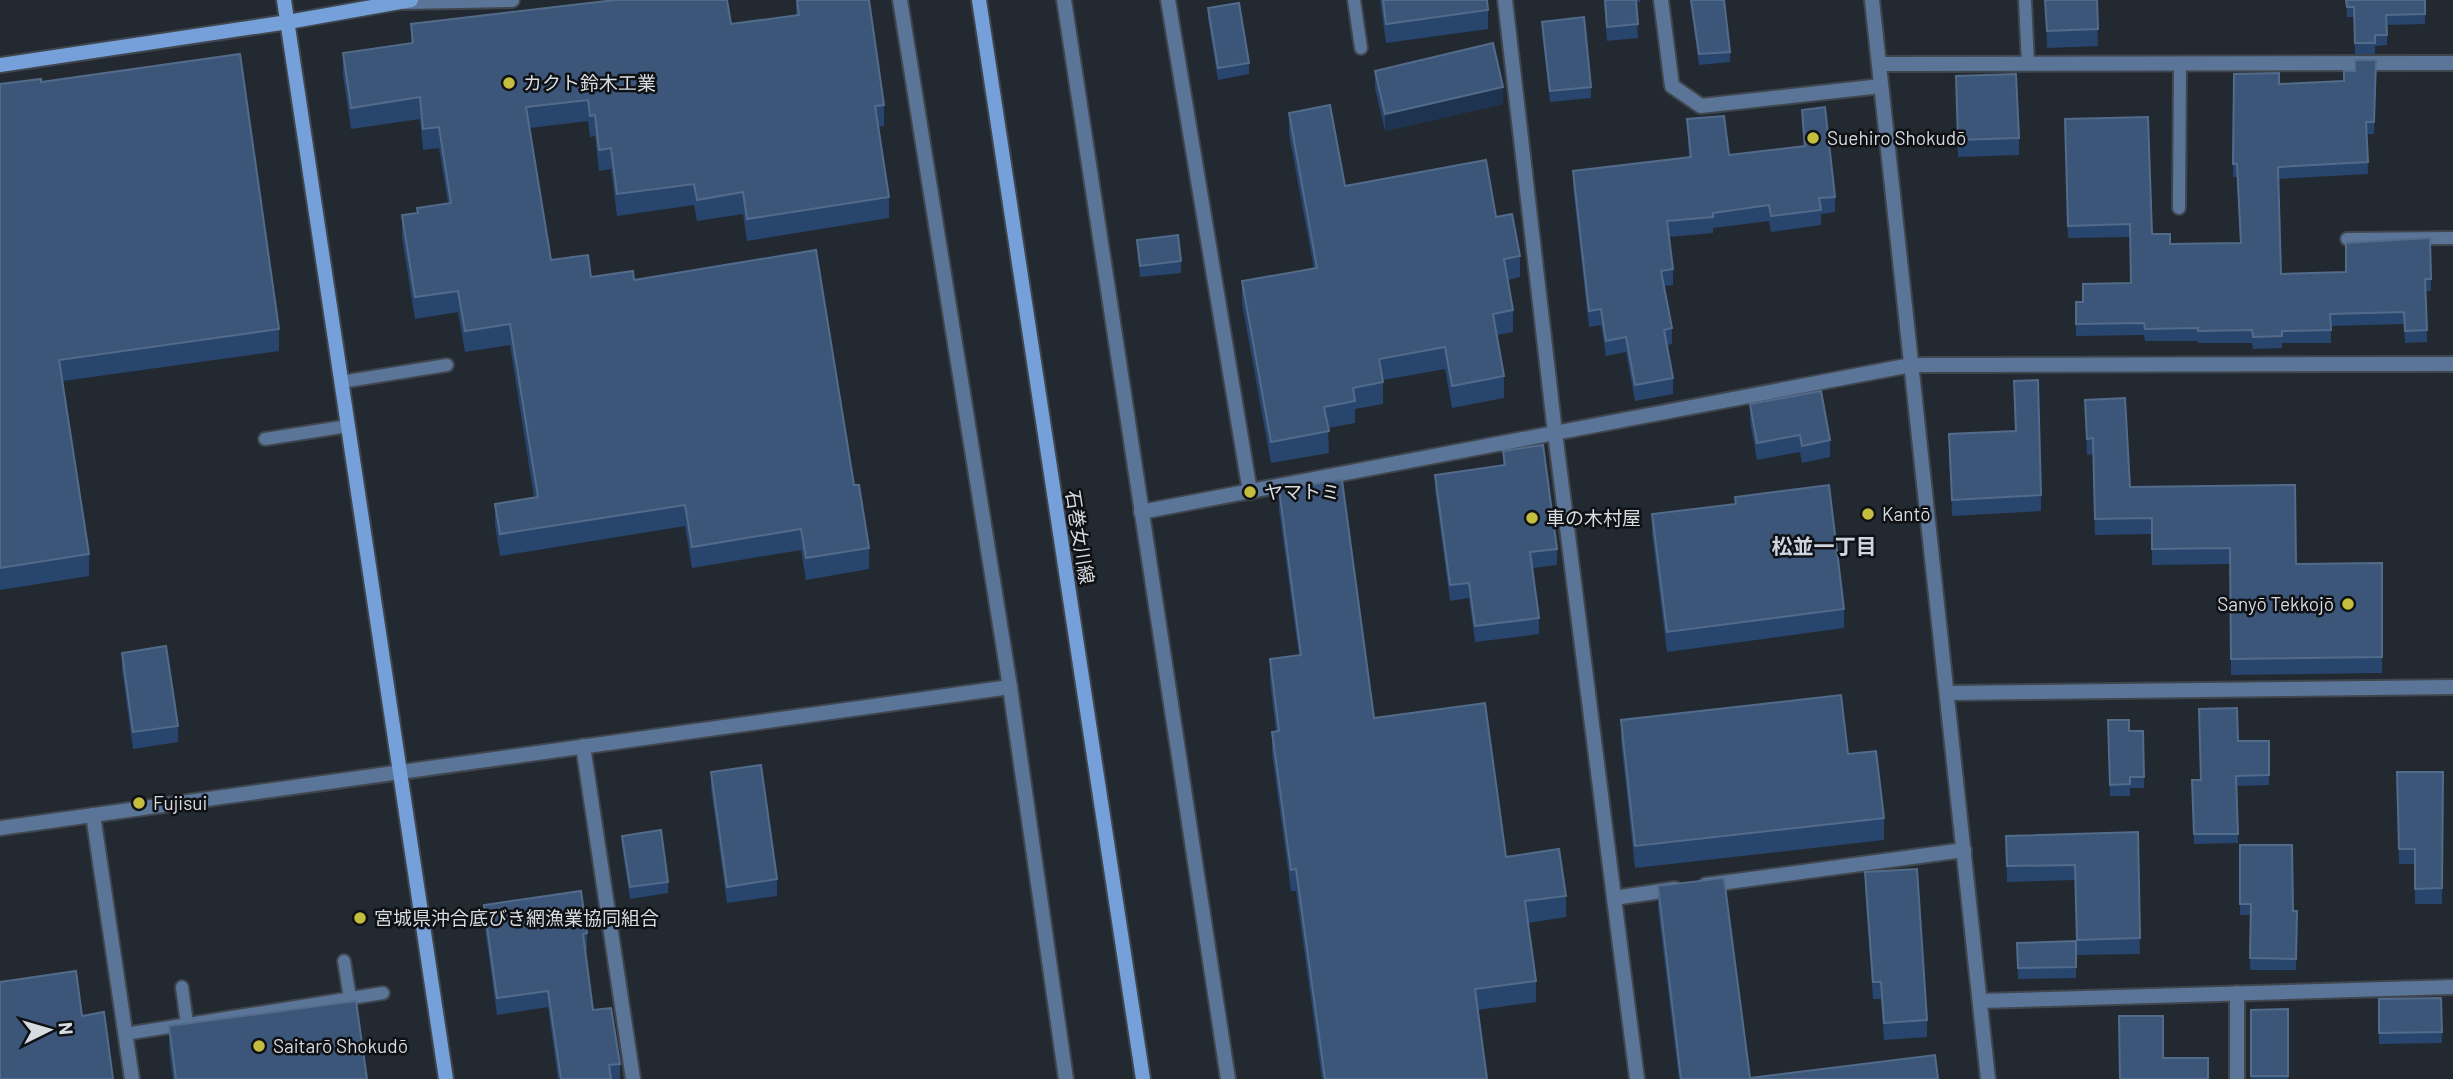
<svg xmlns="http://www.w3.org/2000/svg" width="2453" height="1079" font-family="Barlow,'Noto Sans JP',sans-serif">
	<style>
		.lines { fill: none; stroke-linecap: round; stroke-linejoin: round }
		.lane-casing { stroke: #40464d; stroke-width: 16 }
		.street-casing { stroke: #40464d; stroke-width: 18 }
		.secondary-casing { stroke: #40464d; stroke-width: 18 }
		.lane { stroke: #5b7599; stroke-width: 12 }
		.street { stroke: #5b7599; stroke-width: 14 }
		.secondary { stroke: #76a0d9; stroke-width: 14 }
		.wall { fill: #28456d }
		.shaded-wall { fill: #1e3350 }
		.building { fill: #3b5679; stroke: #536b8a; stroke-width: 2 }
		.poi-dot { fill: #c4bd3e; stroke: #0f1115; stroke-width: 2.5 }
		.labels { text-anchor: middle; stroke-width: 5; stroke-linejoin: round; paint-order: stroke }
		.poi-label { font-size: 19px; fill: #d7dce1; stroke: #0f1115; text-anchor: start }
		.street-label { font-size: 19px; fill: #d7dce1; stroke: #0f1115 }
		.neighbourhood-label { font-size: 21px; font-weight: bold; fill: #cdd5e0; stroke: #0f1115 }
	</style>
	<rect width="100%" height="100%" fill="#232931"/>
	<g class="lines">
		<!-- lane casing -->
		<g class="lane-casing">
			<g id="lane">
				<polyline points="1354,0 1361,48"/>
				<polyline points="2025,0 2028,64"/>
				<polyline points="2179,208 2180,63"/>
				<polyline points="2347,239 2453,238"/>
				<polyline points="341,382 447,365"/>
				<polyline points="265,439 348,426"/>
				<polyline points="344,961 350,998"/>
				<polyline points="182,987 187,1024"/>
				<polyline points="125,1034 383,993"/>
			</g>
		</g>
		<!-- street casing -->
		<g class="street-casing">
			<g id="street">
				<polyline points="900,0 1010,687 1066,1079"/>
				<polyline points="1064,0 1228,1079"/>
				<polyline points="1168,0 1250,492"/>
				<polyline points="1505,0 1555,433 1637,1079"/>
				<polyline points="1661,0 1672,86 1701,106 1881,86"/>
				<polyline points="1872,0 1988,1079"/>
				<polyline points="404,2 512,0"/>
				<polyline points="1879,64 2453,63"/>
				<polyline points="1141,512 1911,365 2453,364"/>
				<polyline points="1947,693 2453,687"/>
				<polyline points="583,746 633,1079"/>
				<polyline points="93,815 132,1079"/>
				<polyline points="0,828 1010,687"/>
				<polyline points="1706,885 1964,850"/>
				<polyline points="1614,898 1675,889"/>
				<polyline points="1980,1001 2453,987"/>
				<polyline points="2237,1079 2237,993"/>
			</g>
		</g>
		<!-- secondary casing -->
		<g class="secondary-casing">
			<g id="secondary">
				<polyline points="284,0 446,1079"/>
				<polyline points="979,0 1143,1079"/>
				<polyline points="0,65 288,22 411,0"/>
			</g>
		</g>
		<!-- lane -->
		<use href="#lane" class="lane"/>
		<!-- street -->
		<use href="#street" class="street"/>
		<!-- secondary -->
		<use href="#secondary" class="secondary"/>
	</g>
	<!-- wall -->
	<g class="wall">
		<polygon points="796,0 869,0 884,105 884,126 878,127 889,197 889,218 747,241 743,214 697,221 694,205 617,216 611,169 599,171 595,136 590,137 588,121 530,128 551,260 591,277 634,280 854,485 869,548 869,569 806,580 801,550 692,568 685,526 500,556 495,525 495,504 534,497 510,345 465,352 458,312 415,319 402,237 402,215 417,213 448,203 439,148 423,150 420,119 351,129 343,75 343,53 411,43 411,24 731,24 796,15"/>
		<polygon points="1380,0 1487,0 1488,10 1488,29 1386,43"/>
		<polygon points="1604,0 1640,0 1640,2 1636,2 1638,38 1607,41"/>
		<polygon points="1690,0 1724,0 1730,52 1730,62 1699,65"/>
		<polygon points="2045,0 2097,0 2098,46 2047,48"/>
		<polygon points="2346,0 2425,0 2425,24 2387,25 2387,45 2375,46 2375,54 2355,54 2354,17 2347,17"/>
		<polygon points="1208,8 1249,63 1249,74 1218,80 1208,19"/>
		<polygon points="1542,22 1591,87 1591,98 1550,102 1542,33"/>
		<polygon points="2376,60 2374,134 2367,134 2368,174 2278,179 2281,274 2346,272 2430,238 2431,291 2426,291 2427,342 2405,343 2404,324 2331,326 2331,343 2282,343 2282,348 2253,349 2252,343 2198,343 2198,341 2145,341 2144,335 2076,336 2076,302 2083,302 2131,283 2130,237 2068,238 2065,119 2152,234 2170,244 2240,243 2237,177 2233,177 2234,74 2279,84 2344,81 2355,71"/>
		<polygon points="1375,71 1503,104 1385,131 1375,88"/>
		<polygon points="1956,76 2019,138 2019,155 1958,157"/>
		<polygon points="41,82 279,329 279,351 63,381 89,554 89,576 0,590 0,84"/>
		<polygon points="1802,110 1835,197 1835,212 1821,214 1821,225 1771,232 1769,221 1713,228 1713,233 1669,237 1673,269 1673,285 1664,286 1672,328 1672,344 1667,345 1673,378 1673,394 1635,401 1626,352 1606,356 1601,325 1589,327 1573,187 1573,171 1689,157 1687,119 1729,155 1804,146 1802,125"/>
		<polygon points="1289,113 1345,186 1496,217 1520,256 1520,277 1508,280 1513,310 1513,332 1497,335 1504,376 1504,398 1452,408 1445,369 1383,380 1383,404 1355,409 1355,423 1328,428 1329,453 1271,463 1242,303 1242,281 1314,269 1289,134"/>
		<polygon points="1137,240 1181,261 1181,273 1140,277"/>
		<polygon points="2014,381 2041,495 2041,511 1952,516 1949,434 2015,431"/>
		<polygon points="2085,400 2130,487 2296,564 2382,563 2382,673 2231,675 2230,564 2152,565 2152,534 2095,535 2093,454 2087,455"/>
		<polygon points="1750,404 1830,440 1830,457 1802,463 1800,452 1757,460 1750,421"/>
		<polygon points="1503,451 1557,549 1557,565 1533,568 1539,618 1539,634 1475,642 1469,598 1450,601 1435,490 1435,475 1503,465"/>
		<polygon points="1279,489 1374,718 1506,857 1566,896 1566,917 1528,923 1536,981 1536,1002 1477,1010 1487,1079 1322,1079 1296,891 1291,891 1272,753 1272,732 1276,731 1270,681 1270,659 1299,656 1279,510"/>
		<polygon points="1735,497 1844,609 1844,628 1667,652 1652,534 1652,514 1735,504"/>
		<polygon points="122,653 178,726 178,742 133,749 122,670"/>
		<polygon points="1621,720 1848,754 1884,818 1884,840 1635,868 1621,741"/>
		<polygon points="2108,720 2129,731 2143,731 2144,788 2130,788 2130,796 2110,796"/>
		<polygon points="2238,741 2269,741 2269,785 2237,786 2238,843 2194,844 2192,780 2200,780"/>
		<polygon points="711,772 777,879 777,896 727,903 711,789"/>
		<polygon points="2397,772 2443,772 2442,904 2415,904 2415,864 2399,864"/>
		<polygon points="2138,832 2140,954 2077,955 2076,943 2076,978 2018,979 2017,943 2076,941 2075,880 2007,882 2006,836"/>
		<polygon points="622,836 668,882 668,893 630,899 622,847"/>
		<polygon points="2240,845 2293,911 2297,911 2296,970 2250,970 2251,915 2240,915"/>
		<polygon points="1865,872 1927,1020 1927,1037 1884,1040 1881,999 1873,999 1865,889"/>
		<polygon points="1658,886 1750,1078 1938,1079 1679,1079 1658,908"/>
		<polygon points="484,905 587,933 587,950 585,950 593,1010 620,1064 620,1079 558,1079 548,1007 497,1015 484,922"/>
		<polygon points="2441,998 2442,1043 2379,1044 2379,999"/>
		<polygon points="2288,1009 2288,1079 2251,1079 2251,1010"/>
		<polygon points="169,1026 367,1079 173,1079 169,1048"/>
	</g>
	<!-- shaded-wall -->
	<polygon class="shaded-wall" points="1503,87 1503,104 1385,131 1385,114"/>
	<!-- building -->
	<g class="building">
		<polygon points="615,0 727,0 731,24 799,15 797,0 869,0 884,105 875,106 889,197 747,219 743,192 697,200 694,184 617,194 611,148 599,150 595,115 590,116 588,100 526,107 551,260 588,255 591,277 633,271 634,280 816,250 854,485 859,485 869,548 806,558 801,529 692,547 685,505 500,534 495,504 538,497 510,324 465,331 458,291 415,297 402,215 418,213 417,208 451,203 439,127 423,129 420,97 351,108 343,53 413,43 411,24"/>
		<polygon points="1383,0 1487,0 1488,10 1386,24"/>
		<polygon points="1605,0 1636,0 1638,24 1607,27"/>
		<polygon points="1691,0 1724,0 1730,52 1699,54"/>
		<polygon points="2045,0 2097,0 2098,29 2047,31"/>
		<polygon points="2346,0 2425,0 2425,14 2386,15 2387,35 2375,35 2375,43 2355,43 2354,7 2347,7"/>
		<polygon points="1239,3 1249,63 1218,68 1208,8"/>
		<polygon points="1584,17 1591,87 1550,91 1542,22"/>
		<polygon points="1493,43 1503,87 1385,114 1375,71"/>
		<polygon points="240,54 279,329 59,360 89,554 0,568 0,84 41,79 41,82"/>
		<polygon points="2355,60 2376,60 2374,122 2366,122 2368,162 2278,167 2281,274 2346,272 2346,243 2430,238 2431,279 2425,279 2427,330 2405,331 2404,312 2330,314 2331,330 2282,331 2282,336 2253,337 2252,330 2198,331 2198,328 2145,329 2144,323 2076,324 2076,302 2083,302 2083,284 2131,283 2130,224 2068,226 2065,119 2148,117 2152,234 2170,234 2170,244 2241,243 2237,164 2233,164 2234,74 2279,73 2279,84 2344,81 2344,71 2355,71"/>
		<polygon points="2016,74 2019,138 1958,140 1956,76"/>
		<polygon points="1330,105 1345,186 1486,160 1496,217 1512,214 1520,256 1504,259 1513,310 1493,314 1504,376 1452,386 1445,347 1379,359 1383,382 1353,388 1355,401 1324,407 1329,431 1271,442 1242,281 1317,268 1289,113"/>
		<polygon points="1825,107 1835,197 1819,198 1821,210 1771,216 1769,205 1713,213 1713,217 1667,221 1673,269 1661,271 1672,328 1664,330 1673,378 1635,385 1626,337 1606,341 1601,309 1589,311 1573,171 1691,157 1687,119 1724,116 1729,155 1805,146 1802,110"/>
		<polygon points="1178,235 1181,261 1140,266 1137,240"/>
		<polygon points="2038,380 2041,495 1952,500 1949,434 2016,431 2014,381"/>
		<polygon points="1821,391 1830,440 1802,446 1800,435 1757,443 1750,404"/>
		<polygon points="2125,398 2130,487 2295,485 2296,564 2382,563 2382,657 2231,659 2230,548 2152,549 2152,518 2095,519 2093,438 2087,439 2085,400"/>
		<polygon points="1543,445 1557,549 1530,552 1539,618 1475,626 1469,583 1450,585 1435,475 1505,465 1503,451"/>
		<polygon points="1342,480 1374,718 1485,703 1506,857 1559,849 1566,896 1525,901 1536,981 1475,989 1487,1079 1325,1079 1296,869 1291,870 1272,732 1279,731 1270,659 1301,655 1279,489"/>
		<polygon points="1829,485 1844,609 1667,632 1652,514 1736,504 1735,497"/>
		<polygon points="166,646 178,726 133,732 122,653"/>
		<polygon points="1841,695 1848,754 1876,751 1884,818 1635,846 1621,720"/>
		<polygon points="2237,708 2238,741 2269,741 2269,775 2236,776 2238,834 2194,834 2192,780 2201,780 2199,709"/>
		<polygon points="2108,720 2129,720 2129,731 2143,731 2144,777 2130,777 2130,784 2110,785"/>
		<polygon points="761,765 777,879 727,887 711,772"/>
		<polygon points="2397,772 2443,772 2442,888 2415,889 2415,849 2399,849"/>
		<polygon points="661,830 668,882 630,887 622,836"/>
		<polygon points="2138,832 2140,938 2077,940 2075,865 2007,866 2006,836"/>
		<polygon points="2240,845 2292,845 2293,911 2297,911 2296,959 2250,958 2251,904 2240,904"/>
		<polygon points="1917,869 1927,1020 1884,1023 1881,982 1873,982 1865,872"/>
		<polygon points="1724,878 1750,1078 1935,1055 1938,1079 1681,1079 1658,886"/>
		<polygon points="581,891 587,933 583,934 593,1010 611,1008 620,1064 609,1065 611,1079 561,1079 548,991 497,998 484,905"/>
		<polygon points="2076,941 2076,967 2018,968 2017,943"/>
		<polygon points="76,971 82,1016 104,1012 113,1079 0,1079 0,982"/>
		<polygon points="2441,998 2442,1032 2379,1033 2379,999"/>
		<polygon points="356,1001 367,1079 176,1079 169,1026"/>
		<polygon points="2288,1009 2288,1076 2251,1076 2251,1010"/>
		<polygon points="2119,1016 2163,1016 2163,1058 2208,1058 2208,1079 2120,1079"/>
	</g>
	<!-- markers -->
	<g class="poi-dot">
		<circle cx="509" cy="83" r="7"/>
		<circle cx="1813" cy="138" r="7"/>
		<circle cx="1250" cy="492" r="7"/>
		<circle cx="1868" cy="514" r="7"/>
		<circle cx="1532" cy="518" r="7"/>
		<circle cx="2348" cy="604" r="7"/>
		<circle cx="139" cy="803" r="7"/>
		<circle cx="360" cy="918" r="7"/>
		<circle cx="259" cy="1046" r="7"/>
	</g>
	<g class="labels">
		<!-- poi labels -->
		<g class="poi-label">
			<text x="523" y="90">カクト鈴木工業</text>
			<text x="1827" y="145">Suehiro Shokudō</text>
			<text x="1264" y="499">ヤマトミ</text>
			<text x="1882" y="521">Kantō</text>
			<text x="1546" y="525">車の木村屋</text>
			<text x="2334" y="611" text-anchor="end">Sanyō Tekkojō</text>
			<text x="153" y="810">Fujisui</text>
			<text x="374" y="925">宮城県沖合底びき網漁業協同組合</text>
			<text x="273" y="1053">Saitarō Shokudō</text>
		</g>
		<!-- street labels -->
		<g class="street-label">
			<text transform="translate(1080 537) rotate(81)" y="7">石巻女川線</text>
		</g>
		<!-- neighbourhood labels -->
		<g class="neighbourhood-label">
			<text x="1824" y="554">松並一丁目</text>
		</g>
	</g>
	<!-- north arrow -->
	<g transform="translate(49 1030) rotate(85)" stroke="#0f1115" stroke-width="5" paint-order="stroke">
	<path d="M0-5L12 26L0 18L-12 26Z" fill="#d7dce1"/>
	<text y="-10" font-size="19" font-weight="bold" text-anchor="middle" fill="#d7dce1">N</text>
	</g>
</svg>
